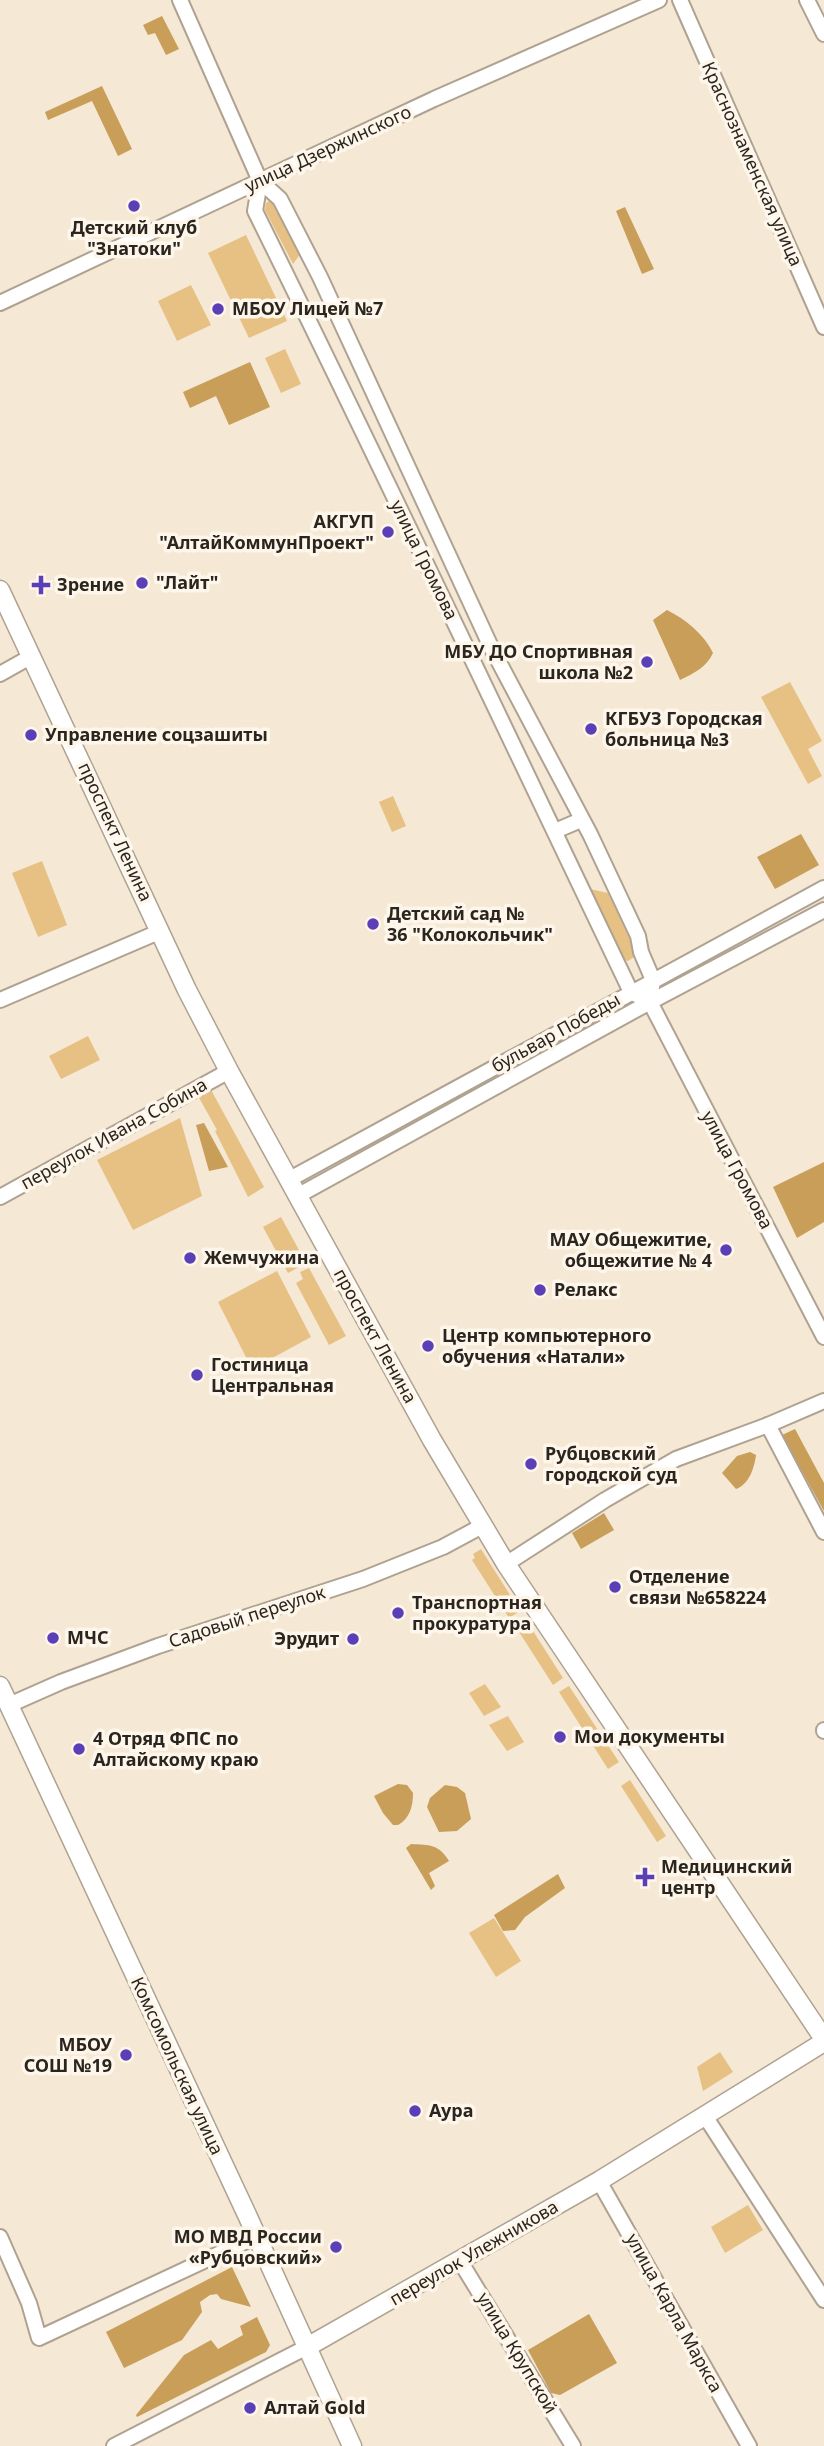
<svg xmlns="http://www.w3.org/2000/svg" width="824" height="2446" font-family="'Noto Sans',sans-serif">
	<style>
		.green { fill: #e7c084 }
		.forest { fill: #c89e59 }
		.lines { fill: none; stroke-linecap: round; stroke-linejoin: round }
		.minor-casing { stroke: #afa290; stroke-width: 18 }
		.major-casing { stroke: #afa290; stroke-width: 21 }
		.minor { stroke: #fff; stroke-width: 14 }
		.major { stroke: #fff; stroke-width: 18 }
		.poi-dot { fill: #5b3fb7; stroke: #fef6ea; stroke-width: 2.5 }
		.labels { text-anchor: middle; stroke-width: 7; stroke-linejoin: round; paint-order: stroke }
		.street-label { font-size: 18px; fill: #2a251e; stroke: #fef6ea }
		.poi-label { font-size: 18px; font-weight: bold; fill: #2a251e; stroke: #fef6ea; text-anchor: start }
	</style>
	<rect width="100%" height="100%" fill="#f5e8d4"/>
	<!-- green -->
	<g class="green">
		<polygon points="271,200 276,203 301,253 293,264 265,210 266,203"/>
		<polygon points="246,235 287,321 249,338 208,253"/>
		<polygon points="191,285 211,325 177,341 158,301"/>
		<polygon points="285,349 301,384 281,393 265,358"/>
		<polygon points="790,682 822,741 808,749 822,776 808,784 761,697"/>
		<polygon points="393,796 406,826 392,832 379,802"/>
		<polygon points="42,861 67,925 38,937 12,873"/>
		<polygon points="590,889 608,893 635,950 634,957 628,961 624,960"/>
		<polygon points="607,1013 614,1016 353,1161 348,1152"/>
		<polygon points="88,1036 100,1060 61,1079 49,1056"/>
		<polygon points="210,1088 264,1187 248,1197 215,1131 217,1130 197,1094"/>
		<polygon points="180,1118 202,1196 133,1230 97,1160"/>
		<polygon points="281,1217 306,1263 288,1273 263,1227"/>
		<polygon points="309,1268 346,1336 329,1345 296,1283 303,1279 300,1272"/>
		<polygon points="277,1271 311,1337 252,1369 218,1302"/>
		<polygon points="481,1549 520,1611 509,1618 472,1560 475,1558 473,1554"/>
		<polygon points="524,1617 563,1678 553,1685 514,1624"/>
		<polygon points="485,1684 501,1707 484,1716 469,1693"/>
		<polygon points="569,1686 619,1762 608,1769 559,1692"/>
		<polygon points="508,1716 524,1742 507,1751 489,1725"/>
		<polygon points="630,1780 666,1836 657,1842 621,1786"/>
		<polygon points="494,1918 521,1961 496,1977 469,1933"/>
		<polygon points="720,2052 733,2072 703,2091 697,2067"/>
		<polygon points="748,2205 763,2230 725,2253 711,2227"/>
	</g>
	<!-- forest -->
	<g class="forest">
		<polygon points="162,16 179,49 166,55 155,33 148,35 143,25"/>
		<polygon points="102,86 132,149 118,156 92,101 48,120 45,112"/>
		<polygon points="625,207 654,269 642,274 616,211"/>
		<polygon points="250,362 270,407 229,425 216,396 190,408 183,392"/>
		<path d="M667,610C685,619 704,634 713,653C706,668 694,673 680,680L653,620Z"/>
		<polygon points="801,834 819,865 775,889 757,857"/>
		<polygon points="204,1123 228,1167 209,1171 196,1125"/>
		<polygon points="824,1162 824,1222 797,1238 773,1187"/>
		<polygon points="795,1429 824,1483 824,1511 782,1435"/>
		<path d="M750,1452L756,1455C754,1469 749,1484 736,1489L722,1473L737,1456Z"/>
		<polygon points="604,1513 614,1530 581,1549 572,1533"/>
		<path d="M398,1784L407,1785L413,1793C413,1806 410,1818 398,1825H393L383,1813L374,1796Z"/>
		<polygon points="445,1785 457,1787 465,1793 471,1819 457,1831 439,1832 427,1807 430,1798"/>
		<path d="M411,1844C429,1845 439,1844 449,1861L429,1873L435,1886L431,1890L406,1848Z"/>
		<polygon points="558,1874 565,1888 525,1917 515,1930 503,1931 494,1915"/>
		<polygon points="232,2267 251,2307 221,2299 217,2294 210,2295 200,2302 202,2312 182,2340 124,2368 106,2332"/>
		<polygon points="589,2314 617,2363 560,2395 551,2393 528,2350"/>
		<polygon points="257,2317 270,2345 266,2352 137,2417 136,2415 184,2355 211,2340 218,2349 243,2335 240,2326"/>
	</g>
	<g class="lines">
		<!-- minor casing -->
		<g class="minor-casing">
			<g id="minor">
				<polyline points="180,0 260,181 280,199 320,277 491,647 590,834 638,936 641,952 653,980 650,1002 824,1337"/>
				<polyline points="680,0 824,327"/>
				<polyline points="807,0 824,34"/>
				<path d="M260,181L255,211C383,470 506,731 631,992L650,1002"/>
				<polyline points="0,303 434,99 659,0"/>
				<polyline points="0,674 32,656"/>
				<polyline points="555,831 581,820"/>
				<polyline points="0,1000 161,931"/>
				<polyline points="290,1179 824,888"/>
				<polyline points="299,1195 650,1002 824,910"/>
				<polyline points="0,1197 229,1071"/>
				<polyline points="768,1425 824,1532"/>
				<polyline points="506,1564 605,1500 676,1459 768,1425 824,1401"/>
				<polyline points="9,1705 61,1682 158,1646 363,1579 443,1547 482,1526"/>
				<polyline points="824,1730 824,1731"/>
				<polyline points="705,2116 824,2300"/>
				<polyline points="599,2181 749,2446"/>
				<polyline points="0,2237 29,2303 39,2338 257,2236"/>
				<polyline points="460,2261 573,2446"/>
				<polyline points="114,2446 307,2347"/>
			</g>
		</g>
		<!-- major casing -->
		<g class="major-casing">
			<g id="major">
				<polyline points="0,590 187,990 229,1071 432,1440 506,1564 824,2039"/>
				<polyline points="0,1686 248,2217 352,2446"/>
				<polyline points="307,2347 599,2181 824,2042"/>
			</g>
		</g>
		<!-- minor -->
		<use href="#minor" class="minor"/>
		<!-- major -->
		<use href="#major" class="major"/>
	</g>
	<!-- markers -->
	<g class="poi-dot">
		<circle cx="134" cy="206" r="7"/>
		<circle cx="218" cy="309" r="7"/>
		<circle cx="388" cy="532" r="7"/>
		<circle cx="142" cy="583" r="7"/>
		<path d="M37.5 574.5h7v7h7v7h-7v7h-7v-7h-7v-7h7z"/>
		<circle cx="647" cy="662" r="7"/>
		<circle cx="591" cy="729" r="7"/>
		<circle cx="31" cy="735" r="7"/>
		<circle cx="373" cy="924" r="7"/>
		<circle cx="726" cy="1250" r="7"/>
		<circle cx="190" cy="1258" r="7"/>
		<circle cx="540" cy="1290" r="7"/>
		<circle cx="428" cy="1346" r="7"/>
		<circle cx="197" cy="1375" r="7"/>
		<circle cx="531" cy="1464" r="7"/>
		<circle cx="615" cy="1587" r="7"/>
		<circle cx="398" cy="1613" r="7"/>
		<circle cx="53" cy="1638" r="7"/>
		<circle cx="353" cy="1639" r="7"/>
		<circle cx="560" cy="1737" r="7"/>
		<circle cx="79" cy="1749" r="7"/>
		<path d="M641.5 1866.5h7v7h7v7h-7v7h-7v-7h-7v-7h7z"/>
		<circle cx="126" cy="2055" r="7"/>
		<circle cx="415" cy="2111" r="7"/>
		<circle cx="336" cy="2247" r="7"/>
		<circle cx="250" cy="2408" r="7"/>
	</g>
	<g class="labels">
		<!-- street labels -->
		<g class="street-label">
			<text transform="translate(328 149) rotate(-25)" y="6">улица Дзержинского</text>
			<text transform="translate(752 164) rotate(66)" y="6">Краснознаменская улица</text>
			<text transform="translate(424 560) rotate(64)" y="6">улица Громова</text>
			<text transform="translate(115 832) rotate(65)" y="6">проспект Ленина</text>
			<text transform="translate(556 1033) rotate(-29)" y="6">бульвар Победы</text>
			<text transform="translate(114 1134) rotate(-29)" y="6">переулок Ивана Собина</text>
			<text transform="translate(737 1170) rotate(62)" y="6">улица Громова</text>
			<text transform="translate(375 1336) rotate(61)" y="6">проспект Ленина</text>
			<text transform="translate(247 1617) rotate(-18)" y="6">Садовый переулок</text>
			<text transform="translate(177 2066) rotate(65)" y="6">Комсомольская улица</text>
			<text transform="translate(474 2253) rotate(-30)" y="6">переулок Улежникова</text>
			<text transform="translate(674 2313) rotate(61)" y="6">улица Карла Маркса</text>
			<text transform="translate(517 2353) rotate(59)" y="6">улица Крупской</text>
		</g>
		<!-- poi labels -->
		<g class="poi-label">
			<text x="134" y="234" text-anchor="middle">Детский клуб<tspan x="134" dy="21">"Знатоки"</tspan></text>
			<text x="232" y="315">МБОУ Лицей №7</text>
			<text x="374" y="528" text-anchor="end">АКГУП<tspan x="374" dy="21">"АлтайКоммунПроект"</tspan></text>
			<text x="156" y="589">"Лайт"</text>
			<text x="57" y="591">Зрение</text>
			<text x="633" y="658" text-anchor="end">МБУ ДО Спортивная<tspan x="633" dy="21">школа №2</tspan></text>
			<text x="605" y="725">КГБУЗ Городская<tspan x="605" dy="21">больница №3</tspan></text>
			<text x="45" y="741">Управление соцзашиты</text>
			<text x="387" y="920">Детский сад №<tspan x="387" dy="21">36 "Колокольчик"</tspan></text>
			<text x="712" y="1246" text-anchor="end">МАУ Общежитие,<tspan x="712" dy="21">общежитие № 4</tspan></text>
			<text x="204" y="1264">Жемчужина</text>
			<text x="554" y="1296">Релакс</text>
			<text x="442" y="1342">Центр компьютерного<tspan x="442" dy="21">обучения «Натали»</tspan></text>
			<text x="211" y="1371">Гостиница<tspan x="211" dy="21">Центральная</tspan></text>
			<text x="545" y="1460">Рубцовский<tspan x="545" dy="21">городской суд</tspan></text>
			<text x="629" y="1583">Отделение<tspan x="629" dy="21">связи №658224</tspan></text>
			<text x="412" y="1609">Транспортная<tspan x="412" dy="21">прокуратура</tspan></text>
			<text x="67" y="1644">МЧС</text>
			<text x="339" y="1645" text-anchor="end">Эрудит</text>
			<text x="574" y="1743">Мои документы</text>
			<text x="93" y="1745">4 Отряд ФПС по<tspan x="93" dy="21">Алтайскому краю</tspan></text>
			<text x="661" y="1873">Медицинский<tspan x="661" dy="21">центр</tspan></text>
			<text x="112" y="2051" text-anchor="end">МБОУ<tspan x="112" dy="21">СОШ №19</tspan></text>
			<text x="429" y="2117">Аура</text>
			<text x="322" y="2243" text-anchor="end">МО МВД России<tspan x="322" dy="21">«Рубцовский»</tspan></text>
			<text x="264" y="2414">Алтай Gold</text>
		</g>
	</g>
</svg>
